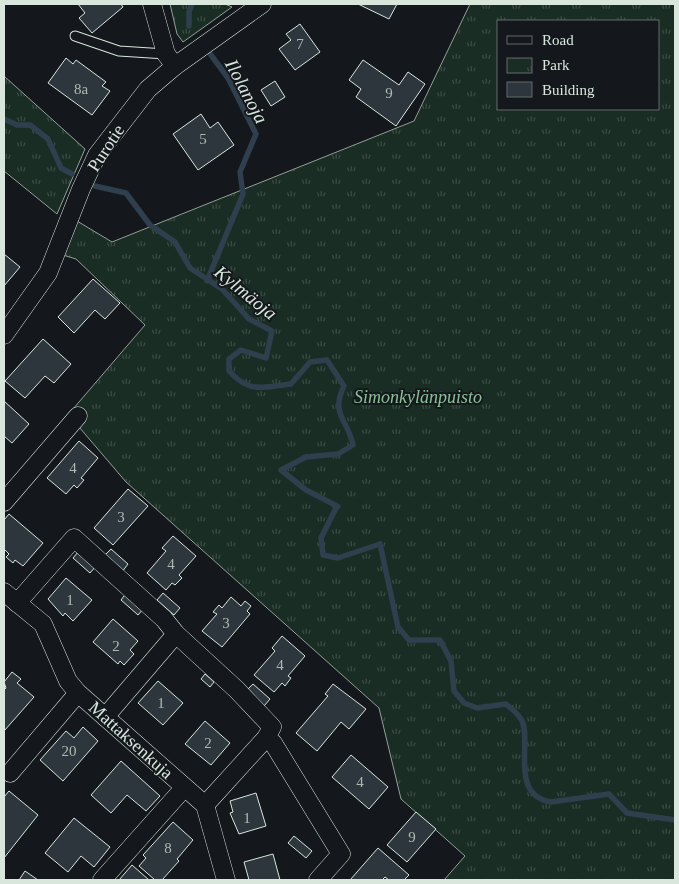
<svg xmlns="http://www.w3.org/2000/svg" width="679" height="884" font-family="'Times New Roman',serif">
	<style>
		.park { fill: url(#park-tufts); stroke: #939e99; fill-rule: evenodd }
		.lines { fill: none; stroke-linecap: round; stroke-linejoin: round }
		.stream { stroke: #2f3f4d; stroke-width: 5.5 }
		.building { fill: #2c363c; stroke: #d8e6dc }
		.service-casing { stroke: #d8e6dc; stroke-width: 11 }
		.minor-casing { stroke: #d8e6dc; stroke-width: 19 }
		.service { stroke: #14181c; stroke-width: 9 }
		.minor { stroke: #14181c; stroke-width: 18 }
		.labels { text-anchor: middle; stroke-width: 4; stroke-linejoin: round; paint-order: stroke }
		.number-label { font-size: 15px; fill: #adbab4 }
		.street-label { font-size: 18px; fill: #d8e6dc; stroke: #14181c }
		.park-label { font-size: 18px; font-style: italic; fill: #8ac095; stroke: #14181c }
		.water-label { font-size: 19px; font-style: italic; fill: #d8e6dc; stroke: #14181c }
	</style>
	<defs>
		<pattern id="park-tufts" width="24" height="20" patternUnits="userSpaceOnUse" patternTransform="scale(1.25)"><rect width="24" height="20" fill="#1a2d24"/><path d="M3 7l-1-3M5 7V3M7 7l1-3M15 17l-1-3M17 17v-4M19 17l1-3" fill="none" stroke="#3b4b43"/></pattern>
	</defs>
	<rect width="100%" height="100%" fill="#14181c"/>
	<!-- park -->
	<g class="park">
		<polygon points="170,4 225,4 232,7 183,42 177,34"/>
		<path d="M470,4H675V880H444L465,856L401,799L379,708L126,482L79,427L67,416L145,325L76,259L63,255L77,221L112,242L414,121ZM498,21H658V109H498Z"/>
		<polygon points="4,76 85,149 57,214 4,171"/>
	</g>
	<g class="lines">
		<!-- stream -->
		<g class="stream">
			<polyline points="189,26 189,12 192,4"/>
			<polyline points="4,119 17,125 30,125 48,139 61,168 72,174"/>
			<path d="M95,186L126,193L150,225L175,242L190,268L222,289L249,319L272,331L266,358L241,350L229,359V371C250,394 262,387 291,384L310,362L327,360L344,386C330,415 348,419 353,445L338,454L306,457L281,470L306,490L337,506L321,538L323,555L338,558L380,544L398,627L409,640H440L451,661L454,691L464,703L477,708L506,704C512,709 519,714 522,721C532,742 509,795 551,802L609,794L627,813L675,820"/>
			<polyline points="207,281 243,194 240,172 256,134 228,78 211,55"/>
		</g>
	</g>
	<!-- building -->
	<g class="building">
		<polygon points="78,4 121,4 123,7 92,33 79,18 85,13"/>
		<polygon points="358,4 397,4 389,19"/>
		<polygon points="300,24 320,52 295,70 279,49 291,40 286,34"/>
		<polygon points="66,58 73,64 76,60 106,82 102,86 110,91 92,115 48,83"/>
		<polygon points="363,60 399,85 408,72 425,84 396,126 356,97 361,89 349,80"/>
		<polygon points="275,81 285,97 271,106 261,90"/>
		<polygon points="201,114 210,128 218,122 234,145 198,170 173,134"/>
		<polygon points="4,254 20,267 4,286"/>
		<polygon points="93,279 120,303 105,319 95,310 74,333 58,317"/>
		<polygon points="43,339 71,364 54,383 45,376 25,398 5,381"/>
		<polygon points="4,401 29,424 12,443 4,436"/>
		<polygon points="79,441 98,458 81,478 84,480 77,488 74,485 66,494 47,478"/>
		<polygon points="128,489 148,506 113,545 94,528"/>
		<polygon points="9,514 43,543 23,566 15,560 13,563 6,557 9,554 4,549 4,520"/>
		<polygon points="173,536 196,556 179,575 182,578 175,585 172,583 166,590 147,573 166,551 162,548"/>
		<polygon points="111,549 128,564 122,572 104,556"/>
		<polygon points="79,551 96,566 90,573 73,558"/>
		<polygon points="66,578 92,600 73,621 65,613 63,616 48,599"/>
		<polygon points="127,592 144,608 138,615 121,600"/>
		<polygon points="163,593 180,608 174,615 157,600"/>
		<polygon points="231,597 241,606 245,601 251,606 247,611 250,614 222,647 202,631 217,614 213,612 219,605 222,608"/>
		<polygon points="113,619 138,641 130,650 134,654 124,665 120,661 118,664 93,642"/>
		<polygon points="282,636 305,656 288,676 291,678 285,686 282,683 274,692 254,675 275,651 272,648"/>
		<polygon points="12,672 21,679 17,683 34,697 4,731 4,690 6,688 4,682"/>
		<polygon points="205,674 214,682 210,687 201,679"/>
		<polygon points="158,681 183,703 163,725 138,703"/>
		<polygon points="253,684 270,699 264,706 246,691"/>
		<polygon points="333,684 366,709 349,729 341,722 317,751 296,733 328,696 325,694"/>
		<polygon points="205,721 230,743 211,765 185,744"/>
		<polygon points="83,727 98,741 63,781 40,760 66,731 74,738"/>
		<polygon points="351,755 388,787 369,809 332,777"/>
		<polygon points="121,761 160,796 146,811 127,795 111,813 91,795"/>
		<polygon points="9,791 38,815 4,858 4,797"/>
		<polygon points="256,793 266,826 239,834 230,813 233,812 230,801"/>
		<polygon points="416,812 436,829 407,862 387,845"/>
		<polygon points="74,818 110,847 94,867 81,856 68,872 45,853"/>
		<polygon points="173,822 193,840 177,859 179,861 162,880 155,880 139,866 146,858 143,855"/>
		<polygon points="294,836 312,851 306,858 288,843"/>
		<polygon points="378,848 409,875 404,880 389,880 385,877 382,880 350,880"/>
		<polygon points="273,854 280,880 249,880 244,862"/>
		<polygon points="132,865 149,880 119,880"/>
		<polygon points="25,871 38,880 19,880"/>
	</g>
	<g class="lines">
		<!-- service casing -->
		<g class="service-casing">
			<polyline id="service" points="75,36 119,51 166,54"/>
		</g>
		<!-- minor casing -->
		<g class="minor-casing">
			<g id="minor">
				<polyline points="152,4 166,54 175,66"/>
				<polyline points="4,335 48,273 81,189 97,155 148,89 175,66 262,4"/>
				<polyline points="4,502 78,416"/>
				<polyline points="4,592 43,624 68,681 78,693 205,805 226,880"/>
				<polyline points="17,603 74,538 164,619 176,634 237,690 272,727 266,738 205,805"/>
				<polyline points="105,717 176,634"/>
				<polyline points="266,738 273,743 341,854 318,880"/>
				<polyline points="10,773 78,693"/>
				<polyline points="102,880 184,788"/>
			</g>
		</g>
		<!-- service -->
		<use href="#service" class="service"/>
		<!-- minor -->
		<use href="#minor" class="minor"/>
	</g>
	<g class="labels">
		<!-- number labels -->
		<g class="number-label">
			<text x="300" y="49">7</text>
			<text x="81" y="94">8a</text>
			<text x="389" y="98">9</text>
			<text x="203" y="144">5</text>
			<text x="73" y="473">4</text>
			<text x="121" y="522">3</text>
			<text x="171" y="569">4</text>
			<text x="70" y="605">1</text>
			<text x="226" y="628">3</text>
			<text x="116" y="651">2</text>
			<text x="280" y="670">4</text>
			<text x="161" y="708">1</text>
			<text x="208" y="748">2</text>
			<text x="69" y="756">20</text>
			<text x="360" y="787">4</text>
			<text x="247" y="823">1</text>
			<text x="412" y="842">9</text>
			<text x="168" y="853">8</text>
		</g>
		<!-- street labels -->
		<g class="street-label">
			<text transform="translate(106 148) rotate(-57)" y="6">Purotie</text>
			<text transform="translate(131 740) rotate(42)" y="6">Mattaksenkuja</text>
		</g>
		<!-- park labels -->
		<g class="park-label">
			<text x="418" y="403">Simonkylänpuisto</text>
		</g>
		<!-- water labels -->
		<g class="water-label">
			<text transform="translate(247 91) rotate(62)" y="7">Ilolanoja</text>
			<text transform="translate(246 292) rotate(39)" y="7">Kylmäoja</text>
		</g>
	</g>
	<!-- border -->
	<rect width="679" height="884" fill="none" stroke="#d8e6dc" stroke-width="10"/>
	<!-- legend -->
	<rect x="497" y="20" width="162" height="90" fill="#14181c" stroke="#626a69"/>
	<rect x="507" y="36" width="25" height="8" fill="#14181c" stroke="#626a69"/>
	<text x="542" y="45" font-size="15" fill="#d8e6dc">Road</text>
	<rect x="507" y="58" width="25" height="15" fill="url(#park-tufts)" stroke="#626a69"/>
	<text x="542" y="70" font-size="15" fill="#d8e6dc">Park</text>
	<rect x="507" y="82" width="25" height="15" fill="#2c363c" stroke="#626a69"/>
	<text x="542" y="95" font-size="15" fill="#d8e6dc">Building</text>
</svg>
